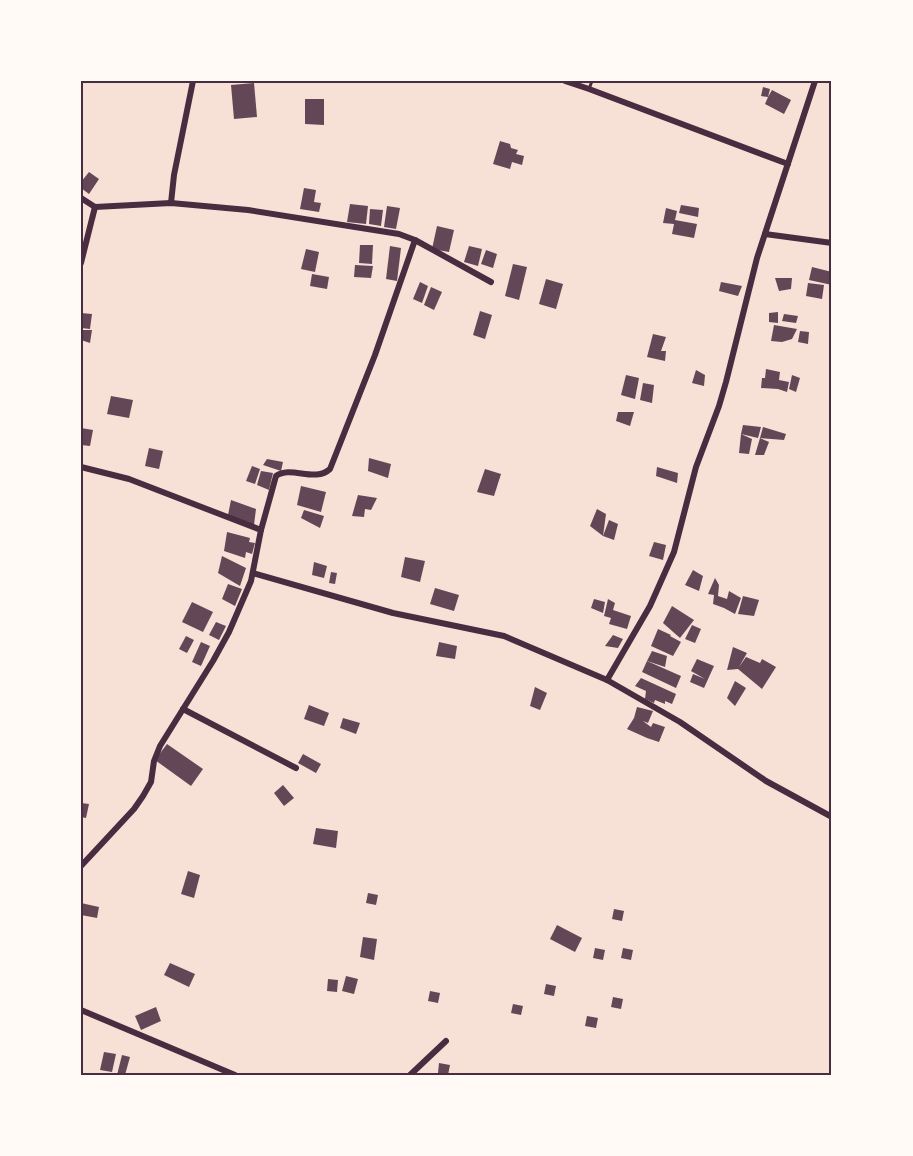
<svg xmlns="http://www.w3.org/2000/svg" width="913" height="1156" font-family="Jost,sans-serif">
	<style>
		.building { fill: #644757 }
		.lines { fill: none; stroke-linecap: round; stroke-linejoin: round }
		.service { stroke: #4a2c40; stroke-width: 3 }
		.minor { stroke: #4a2c40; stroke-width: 6 }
		.neatline { fill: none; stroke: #4a2c40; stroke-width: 2 }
	</style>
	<rect width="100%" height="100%" fill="#f7e1d7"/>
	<!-- building -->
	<g class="building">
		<polygon points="254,83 257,117 234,119 231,85"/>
		<polygon points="763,87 770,89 768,97 772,90 791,100 784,114 765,104 768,97 761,96"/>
		<polygon points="305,99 324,99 324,125 305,124"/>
		<polygon points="500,141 510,144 511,148 518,150 516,154 524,156 522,165 512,162 510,169 493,164"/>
		<polygon points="89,172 99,179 89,194 81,188 81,182"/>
		<polygon points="304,188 316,190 314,202 321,203 319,212 300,209"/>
		<polygon points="350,204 368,206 366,224 347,222"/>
		<polygon points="681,205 699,208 698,217 679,213"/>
		<polygon points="387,206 400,208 396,229 384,227"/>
		<polygon points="666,208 677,211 675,220 697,224 694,238 672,234 674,224 663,223"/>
		<polygon points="370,209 383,210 381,226 369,224"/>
		<polygon points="437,226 454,230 449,252 432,249"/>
		<polygon points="360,245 373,245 372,264 359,263"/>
		<polygon points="390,246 401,248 397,281 386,279"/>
		<polygon points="469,246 482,249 478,266 464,262"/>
		<polygon points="306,249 319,252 315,272 301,269"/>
		<polygon points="486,250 497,254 493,268 481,264"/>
		<polygon points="513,264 527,267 519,300 505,296"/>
		<polygon points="355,265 373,266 371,278 354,277"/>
		<polygon points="812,267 832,272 832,285 809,280"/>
		<polygon points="312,274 329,277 327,289 310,286"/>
		<polygon points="775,278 792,278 791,289 779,291"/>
		<polygon points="546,279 563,284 556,309 539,304"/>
		<polygon points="420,282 428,286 422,303 413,299"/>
		<polygon points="721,282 742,286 738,296 719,291"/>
		<polygon points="808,283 824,285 822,299 806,296"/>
		<polygon points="431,287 442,292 434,310 424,305"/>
		<polygon points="480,311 492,315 485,339 473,335"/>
		<polygon points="778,312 778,323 769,322 769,313"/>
		<polygon points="81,313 92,314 90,329 81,328"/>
		<polygon points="784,314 798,316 796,323 782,321"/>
		<polygon points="774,325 797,329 792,339 782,342 771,341"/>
		<polygon points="83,330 92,330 90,343 81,340"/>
		<polygon points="800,331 809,332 808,344 798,342"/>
		<polygon points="653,334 666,337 661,351 666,351 665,361 647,357"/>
		<polygon points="766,369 780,372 779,380 789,382 787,392 778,389 761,388 762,378 765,378"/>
		<polygon points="696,370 705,375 704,386 692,383"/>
		<polygon points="626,375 639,378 635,399 621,395"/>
		<polygon points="792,375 800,378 796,392 789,389"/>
		<polygon points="643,383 654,385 652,403 640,400"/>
		<polygon points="111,396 133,400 129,418 107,414"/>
		<polygon points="618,412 634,412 630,426 616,421"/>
		<polygon points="743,425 761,427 758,438 741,434 752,439 749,454 739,453 741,434"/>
		<polygon points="763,427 786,434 784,440 760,438"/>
		<polygon points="81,428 93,430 90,446 81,445"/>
		<polygon points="760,438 769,442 764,455 755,455"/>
		<polygon points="149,448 163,451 159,469 145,466"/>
		<polygon points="369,458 391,464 388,478 368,471"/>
		<polygon points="267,459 283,462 281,471 263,465"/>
		<polygon points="252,466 260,469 255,484 246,481"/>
		<polygon points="657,467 678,473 677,483 656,476"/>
		<polygon points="485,469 501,474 494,496 477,492"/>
		<polygon points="261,471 273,473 269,490 257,485"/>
		<polygon points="301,486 326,492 321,512 297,505"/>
		<polygon points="358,495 377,498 371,510 365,509 364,517 352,516"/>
		<polygon points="231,500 256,509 254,525 228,515"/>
		<polygon points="597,509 606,514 603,536 590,526"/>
		<polygon points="304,510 324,516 320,528 301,518"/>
		<polygon points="609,520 618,524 614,540 603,536"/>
		<polygon points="227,532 250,538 249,542 255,543 252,554 246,552 245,558 224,551"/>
		<polygon points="654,542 666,545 663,560 649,556"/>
		<polygon points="222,556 246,568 240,586 218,573"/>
		<polygon points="405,557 425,561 420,582 401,577"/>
		<polygon points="314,562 327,566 324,578 312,575"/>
		<polygon points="693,570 703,576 699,591 685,585"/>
		<polygon points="331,572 337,573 335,584 329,583"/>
		<polygon points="715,578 719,585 718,596 727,599 729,591 741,598 735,614 724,608 713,604 714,595 708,594"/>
		<polygon points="228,584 242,589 235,606 222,599"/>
		<polygon points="435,588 459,595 454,611 430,604"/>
		<polygon points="743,596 759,600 754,616 738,614"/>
		<polygon points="594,599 605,602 603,613 591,608"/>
		<polygon points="608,599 615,603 613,610 631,616 627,629 609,624 611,618 604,616"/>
		<polygon points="192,602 213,612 203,632 182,622"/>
		<polygon points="672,606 694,620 680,638 663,623"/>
		<polygon points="216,622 226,626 219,640 209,635"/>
		<polygon points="692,625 701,629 695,643 685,639"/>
		<polygon points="658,629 671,635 670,636 681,642 673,656 651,646"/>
		<polygon points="613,635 623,639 618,648 605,646"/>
		<polygon points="186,636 194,640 187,653 179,649"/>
		<polygon points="201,642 210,646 201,666 192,662"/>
		<polygon points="439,642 457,646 455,659 436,656"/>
		<polygon points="733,647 747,653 739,667 746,657 760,663 762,659 776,667 762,689 738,669 727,670"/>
		<polygon points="652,651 667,656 665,667 647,661"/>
		<polygon points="697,659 714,666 704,688 690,682 693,674 705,679 691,671"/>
		<polygon points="647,661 681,676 676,688 642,672"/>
		<polygon points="641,678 676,694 672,704 665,701 665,704 655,700 654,703 645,699 646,691 635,686"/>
		<polygon points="735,681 746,688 735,706 727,698"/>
		<polygon points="535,687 547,693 540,710 530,706"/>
		<polygon points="309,705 329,713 324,726 304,719"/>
		<polygon points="637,707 653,711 648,723 643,721 651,727 653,723 665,727 659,742 647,738 627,729 634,718"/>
		<polygon points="343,718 360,723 356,734 340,728"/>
		<polygon points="167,744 203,769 191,786 155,760"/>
		<polygon points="303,754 321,764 316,773 298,763"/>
		<polygon points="283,785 294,798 284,806 274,793"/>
		<polygon points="81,803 89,804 86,818 81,817"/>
		<polygon points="316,828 338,831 336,848 313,844"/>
		<polygon points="188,871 200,875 194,898 181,894"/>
		<polygon points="368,893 378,895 376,905 366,903"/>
		<polygon points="81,903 99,907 97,918 81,915"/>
		<polygon points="614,909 624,911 622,921 612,919"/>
		<polygon points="557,925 582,938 575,952 550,939"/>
		<polygon points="363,937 377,939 374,960 360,957"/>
		<polygon points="595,948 605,950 603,960 593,958"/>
		<polygon points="623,948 633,950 631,960 621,958"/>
		<polygon points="170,963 195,974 189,987 164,975"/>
		<polygon points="346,976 358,979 354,994 342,991"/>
		<polygon points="328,979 338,980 337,992 327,991"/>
		<polygon points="546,984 556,986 554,996 544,994"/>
		<polygon points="430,991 440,993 438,1003 428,1001"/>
		<polygon points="613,997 623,999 621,1009 611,1007"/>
		<polygon points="513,1004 523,1006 521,1015 511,1013"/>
		<polygon points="156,1007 161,1021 141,1030 135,1016"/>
		<polygon points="587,1016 598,1018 596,1028 585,1026"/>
		<polygon points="104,1052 116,1054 112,1072 100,1070"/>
		<polygon points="122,1055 130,1057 125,1075 117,1075"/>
		<polygon points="439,1063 450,1065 448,1075 438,1073"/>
	</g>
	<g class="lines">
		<!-- service -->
		<polyline class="service" points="589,89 592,81"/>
		<!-- minor -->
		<g class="minor">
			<polyline points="565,81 589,89 788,164"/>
			<polyline points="81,198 95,207 171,203 248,210 399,234 415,240 491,282"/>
			<polyline points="171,203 174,175 193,81"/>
			<polyline points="765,234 832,243"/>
			<polyline points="81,263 95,207"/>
			<polyline points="81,467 129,479 261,530"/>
			<polyline points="253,573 393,613 504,636 607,680 680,722 766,781 832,817"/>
			<polyline points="607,680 650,606 674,552 696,467 719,406 726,382 757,258 815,81"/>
			<polyline points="183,709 296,768"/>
			<path d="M81,866L134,809L143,796L151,782L154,761L160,746L213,661L229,632L251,581L261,530L276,476C291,465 315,483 330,469L375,355L415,240"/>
			<polyline points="81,1010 235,1075"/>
			<polyline points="410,1075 446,1041"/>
		</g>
	</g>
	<!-- border -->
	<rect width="913" height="1156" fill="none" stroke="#fffaf5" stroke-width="165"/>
	<rect x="82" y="82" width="748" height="992" class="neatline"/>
</svg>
